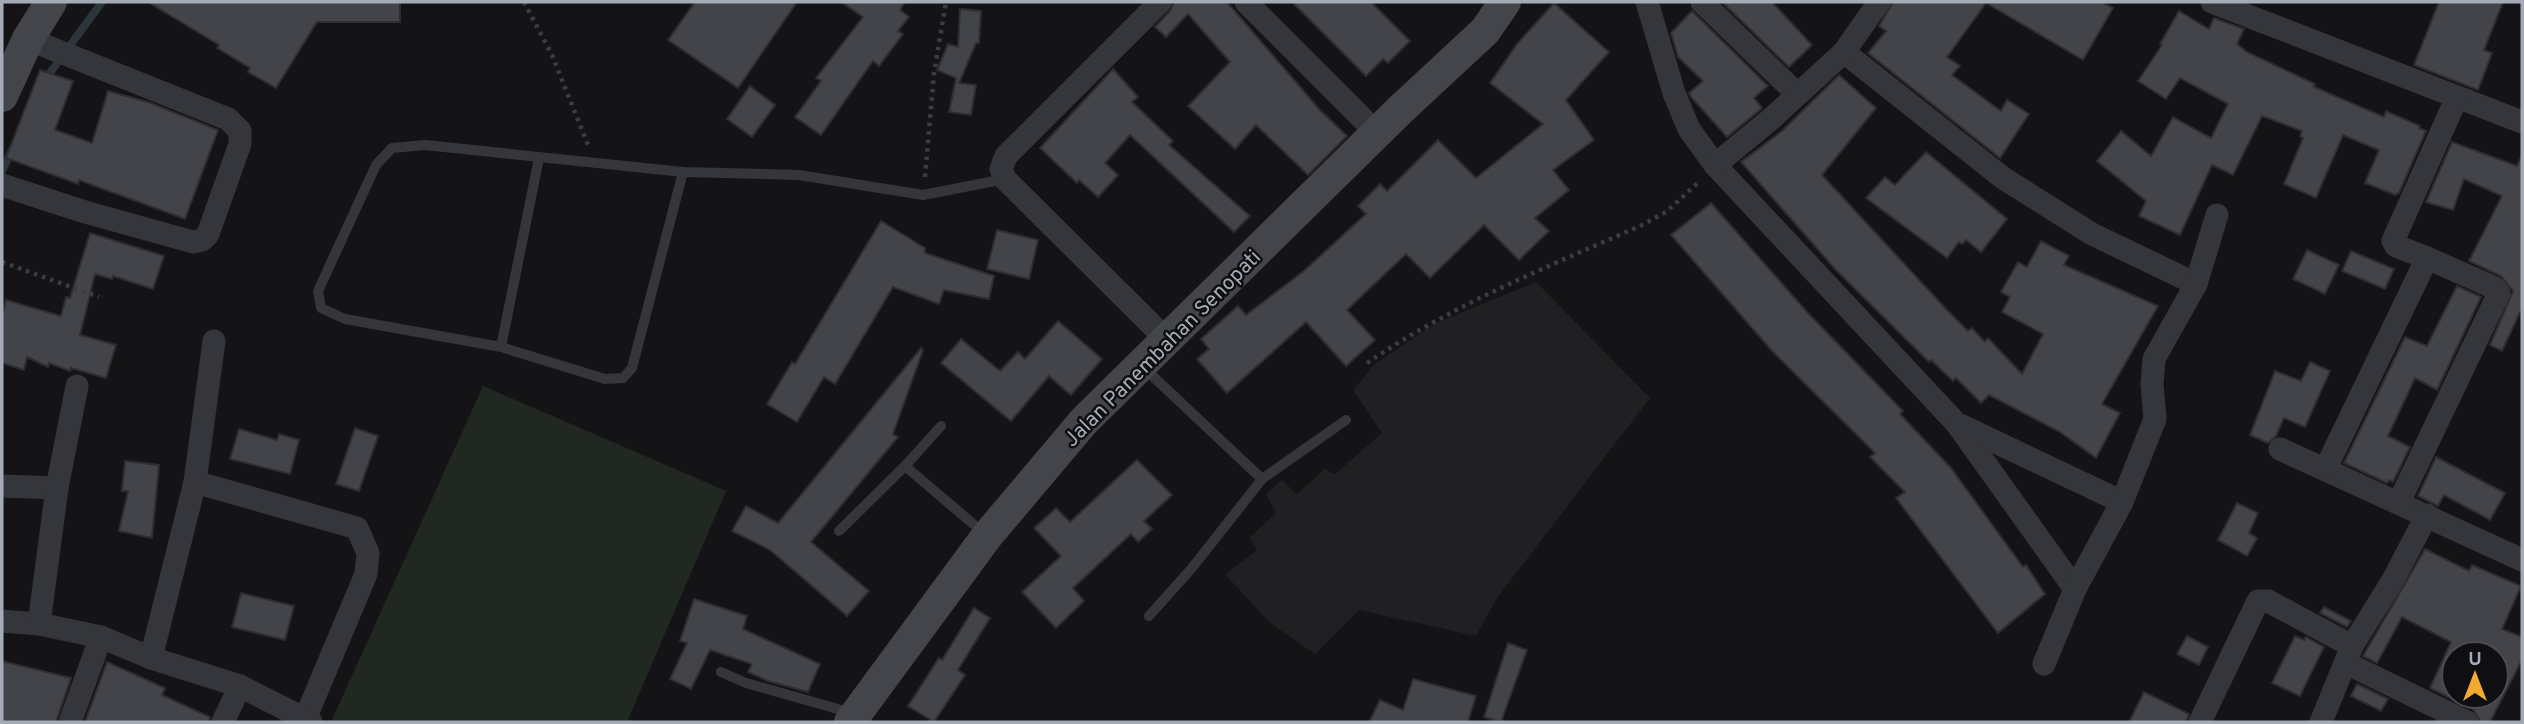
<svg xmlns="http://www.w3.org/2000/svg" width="2524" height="724" font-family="Overpass,sans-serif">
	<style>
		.built { fill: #202023 }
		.green { fill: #202821 }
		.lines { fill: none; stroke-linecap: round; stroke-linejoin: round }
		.stream { stroke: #2c353b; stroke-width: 8 }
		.building { fill: #434449; stroke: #2e2e32; stroke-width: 2; fill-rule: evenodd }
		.path { stroke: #3b3d42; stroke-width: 4.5; stroke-dasharray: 3.5 5; stroke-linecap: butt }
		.lane { stroke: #35363b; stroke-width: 10 }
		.street { stroke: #35363b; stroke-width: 23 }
		.secondary { stroke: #43454b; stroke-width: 32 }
		.labels { text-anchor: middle; stroke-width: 5; stroke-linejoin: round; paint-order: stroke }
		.street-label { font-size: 21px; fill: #a5abb6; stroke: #0f0f11 }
	</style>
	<rect width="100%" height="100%" fill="#141416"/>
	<!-- built -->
	<polygon class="built" points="1536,282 1650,398 1497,598 1476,636 1359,610 1315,654 1269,622 1225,574 1257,550 1249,538 1276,513 1266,494 1282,480 1297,494 1325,469 1335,474 1382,433 1353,390 1375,364 1434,324"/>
	<!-- green -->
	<polygon class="green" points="483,386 726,491 627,722 331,722"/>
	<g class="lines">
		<!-- stream -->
		<g class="stream">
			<polyline points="44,81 102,2"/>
			<polyline points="2,171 12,150"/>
		</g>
	</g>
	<!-- building -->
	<g class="building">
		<polygon points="148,2 400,2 400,22 317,22 276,88 248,72 250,68 217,48 219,45"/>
		<polygon points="695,2 797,2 738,88 668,40"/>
		<polygon points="841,2 905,2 900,10 909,17 898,31 903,34 879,66 873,61 821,135 795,117 821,81 816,78 863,17"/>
		<polygon points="1174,2 1227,2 1319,109 1347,136 1308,175 1256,125 1235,149 1188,106 1230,62 1188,14 1166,37 1155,27 1170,11"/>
		<polygon points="1292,2 1371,2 1410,41 1388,63 1383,59 1366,76"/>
		<polygon points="1722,2 1772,2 1812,45 1789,67"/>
		<polygon points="1893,2 2102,2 2113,8 2083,60 1986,3 1947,57 1960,66 1952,75 2001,111 2007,100 2029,114 2000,158 1868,53 1886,31 1879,26"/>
		<polygon points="2439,2 2503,2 2484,50 2492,53 2478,90 2414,65"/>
		<polygon points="1554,3 1609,52 1566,100 1594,140 1553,170 1569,190 1535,218 1549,231 1519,260 1484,225 1430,278 1406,254 1347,310 1375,340 1346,366 1306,322 1227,393 1197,359 1209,349 1201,339 1238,306 1246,315 1305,270 1366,214 1358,206 1380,184 1387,191 1438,140 1476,178 1543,124 1490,83 1517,44"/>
		<polygon points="960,9 981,11 979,43 976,43 959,83 976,85 971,115 949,112 956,78 937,70 948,44 958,47"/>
		<polygon points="1692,11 1768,86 1754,98 1762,108 1727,137 1691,97 1689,93 1703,81 1678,57 1671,33"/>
		<polygon points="2179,11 2209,29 2214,18 2244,29 2237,44 2247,52 2315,84 2314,87 2384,117 2386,111 2420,126 2419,128 2426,131 2399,193 2395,195 2365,183 2379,150 2343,135 2316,198 2284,184 2303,138 2300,136 2302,131 2262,116 2233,175 2212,165 2180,235 2139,216 2146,201 2097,161 2121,131 2151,156 2173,117 2211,138 2228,104 2180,78 2166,99 2138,81 2162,45 2160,44"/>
		<polygon points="1113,69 1138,97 1132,102 1173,141 1169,145 1250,216 1234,232 1130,135 1105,163 1118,175 1098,197 1079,180 1077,183 1040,148"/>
		<polygon points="40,70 73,81 55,130 92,143 108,91 148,102 218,130 185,219 79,180 78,184 6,158"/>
		<polygon points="1839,75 1876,108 1822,175 1947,310 1968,331 1972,328 1985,342 1988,338 2022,374 2043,334 2002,312 2010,297 2001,292 2018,262 2027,267 2041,241 2069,256 2064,265 2158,306 2102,404 2120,413 2096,458 2060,432 1989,395 1981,403 1956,378 1953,381 1931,360 1929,362 1835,269 1741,162 1782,131"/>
		<polygon points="750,86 775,105 752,137 727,119"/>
		<polygon points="2452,142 2517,166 2522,155 2522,308 2502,351 2490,345 2513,291 2501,276 2469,261 2502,196 2464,179 2453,210 2426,202"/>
		<polygon points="1926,152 2007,219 1981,252 1966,240 1962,244 1959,242 1947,258 1866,198 1885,177 1895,185"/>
		<polygon points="1711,203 1808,313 1903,411 1900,414 1951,468 2023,567 2026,565 2045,594 1998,633 1896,498 1905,492 1870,457 1875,453 1773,352 1671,235"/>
		<polygon points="881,221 925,248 925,253 994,276 989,299 944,290 939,304 893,287 835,384 824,377 797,422 767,404 792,362 795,364"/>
		<polygon points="997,230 1038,240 1029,279 987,269"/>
		<polygon points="90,233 164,256 153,289 113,276 112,279 95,274 80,335 116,345 106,378 71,368 70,371 49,363 48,367 27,357 24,370 2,363 2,317 6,300 61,316 66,297 70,298"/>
		<polygon points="2307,250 2339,265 2325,294 2293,279"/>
		<polygon points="2351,251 2394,269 2385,289 2342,271"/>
		<polygon points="2457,286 2481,297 2437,390 2415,378 2388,436 2410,447 2393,482 2389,480 2387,483 2344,463 2405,337 2427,346"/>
		<polygon points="1058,321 1102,359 1071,395 1049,376 1011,421 941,363 961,339 1000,371 1018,352 1025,359"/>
		<polygon points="921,348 923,350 893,434 898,437 811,542 869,591 847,616 770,550 732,531 746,506 778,523"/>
		<polygon points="2310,362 2330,371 2305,427 2284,418 2276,436 2268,443 2250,435 2275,371 2301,381"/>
		<polygon points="355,428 378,436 359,491 336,484"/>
		<polygon points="239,429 277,440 279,434 299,440 290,474 230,459"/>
		<polygon points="2436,457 2505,493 2490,520 2444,495 2438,506 2418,496"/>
		<polygon points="1137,460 1172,495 1144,521 1152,529 1138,542 1131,534 1073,588 1084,601 1056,628 1022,592 1061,556 1034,528 1056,508 1070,522"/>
		<polygon points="125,461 159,465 152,538 119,531 128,491 122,491"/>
		<polygon points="2237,503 2258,513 2249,533 2257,538 2247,556 2218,540"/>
		<path d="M2425,549L2469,571L2472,565L2521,586L2502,629L2522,637V660L2490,722H2481L2473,709L2430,688L2451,642L2402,617L2377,663L2363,656ZM2454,654H2496V696H2454Z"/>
		<polygon points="241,593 294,606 285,640 232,627"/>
		<polygon points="694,599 747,616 743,629 820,664 808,692 768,681 748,672 752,664 710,650 691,689 670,679 687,643 680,641"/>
		<polygon points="2324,607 2351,621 2347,627 2320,613"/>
		<polygon points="974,608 990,618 958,670 965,675 934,722 908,706 939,658 942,660"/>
		<polygon points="2187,636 2208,647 2199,665 2177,654"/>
		<polygon points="2295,636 2304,640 2306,637 2324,647 2300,696 2272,683"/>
		<polygon points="1508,643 1527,650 1501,722 1484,717"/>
		<polygon points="2,661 71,678 56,722 2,722"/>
		<polygon points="107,662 165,688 162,695 210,717 209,722 85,722"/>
		<polygon points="1413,679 1476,696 1468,722 1369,722 1380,700 1403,710"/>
		<polygon points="2357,684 2388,699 2381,711 2351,696"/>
		<polygon points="2144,692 2189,714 2186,722 2129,722"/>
	</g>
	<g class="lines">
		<!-- path -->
		<g class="path">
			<polyline points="524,2 552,55 588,145"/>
			<polyline points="925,177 934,73 946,2"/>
			<polyline points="2,262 99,297"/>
			<path d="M1367,363C1452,305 1547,267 1640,226L1666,212L1700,181"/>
		</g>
		<!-- lane -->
		<g class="lane">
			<polyline points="683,172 632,368 623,378 605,379 501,347 345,319 321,308 318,291 376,165 392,148 425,145 683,172 799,175 923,195 1005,179"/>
			<polyline points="501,347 539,158"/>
			<polyline points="1144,368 1262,479"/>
			<polyline points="905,466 941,426"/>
			<polyline points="839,531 905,466 985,534"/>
			<polyline points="1149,616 1192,568 1262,479 1346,420"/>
			<polyline points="721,672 746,683 852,713"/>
		</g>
		<!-- street -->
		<g class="street">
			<polyline points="1160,2 1006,156 1001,169 1005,179 1167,340"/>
			<polyline points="1246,2 1377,133"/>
			<polyline points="1647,2 1674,93 1689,129 1715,165 1957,424 2075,589"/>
			<polyline points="1702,2 1797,94"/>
			<polyline points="2212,2 2522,122"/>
			<polyline points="1844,52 2003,178 2092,234 2196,284"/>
			<polyline points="1715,165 1771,119 1844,52 1879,2"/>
			<polyline points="2,185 85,212 193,242 202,240 208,234 240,144 240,131 228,119 28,39"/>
			<polyline points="2427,258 2396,246 2393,241 2457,97"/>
			<polyline points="1960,425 2122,502"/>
			<polyline points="2280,449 2522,560"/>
			<polyline points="2326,468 2427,258 2495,288 2499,293 2399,502"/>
			<polyline points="195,482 357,528 368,553 366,574 305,719"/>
			<polyline points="2,486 57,488"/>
			<polyline points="2,621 39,624 101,637 151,658 240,686 311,722"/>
			<polyline points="39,624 57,488 77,386"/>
			<polyline points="151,658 195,482 214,341"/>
			<polyline points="2346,663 2467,722"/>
			<polyline points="2044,664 2075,589 2122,502 2155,419 2152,384 2154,359 2196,284 2217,215"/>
			<polyline points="70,722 101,637"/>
			<polyline points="223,722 240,686"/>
			<polyline points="2200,722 2258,601 2268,601 2352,646"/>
			<polyline points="2321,722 2352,646 2393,580 2427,515"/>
		</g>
		<!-- secondary -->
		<g class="secondary">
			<polyline points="2,96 28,39 51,2"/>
			<polyline points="850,722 987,536 1084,421 1400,110 1485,31 1505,2"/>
		</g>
	</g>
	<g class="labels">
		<!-- street labels -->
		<g class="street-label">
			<text transform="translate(1162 348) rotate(-45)" y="7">Jalan Panembahan Senopati</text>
		</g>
	</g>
	<!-- border -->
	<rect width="2524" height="724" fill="none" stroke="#a5abb6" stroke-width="7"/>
	<!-- north arrow -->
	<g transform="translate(2475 675)"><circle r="33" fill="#0f0f11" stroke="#4b4d53" stroke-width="2"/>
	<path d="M0-5L12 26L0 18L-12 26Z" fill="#f2ab30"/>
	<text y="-10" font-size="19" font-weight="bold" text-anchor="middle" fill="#a5abb6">U</text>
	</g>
</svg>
